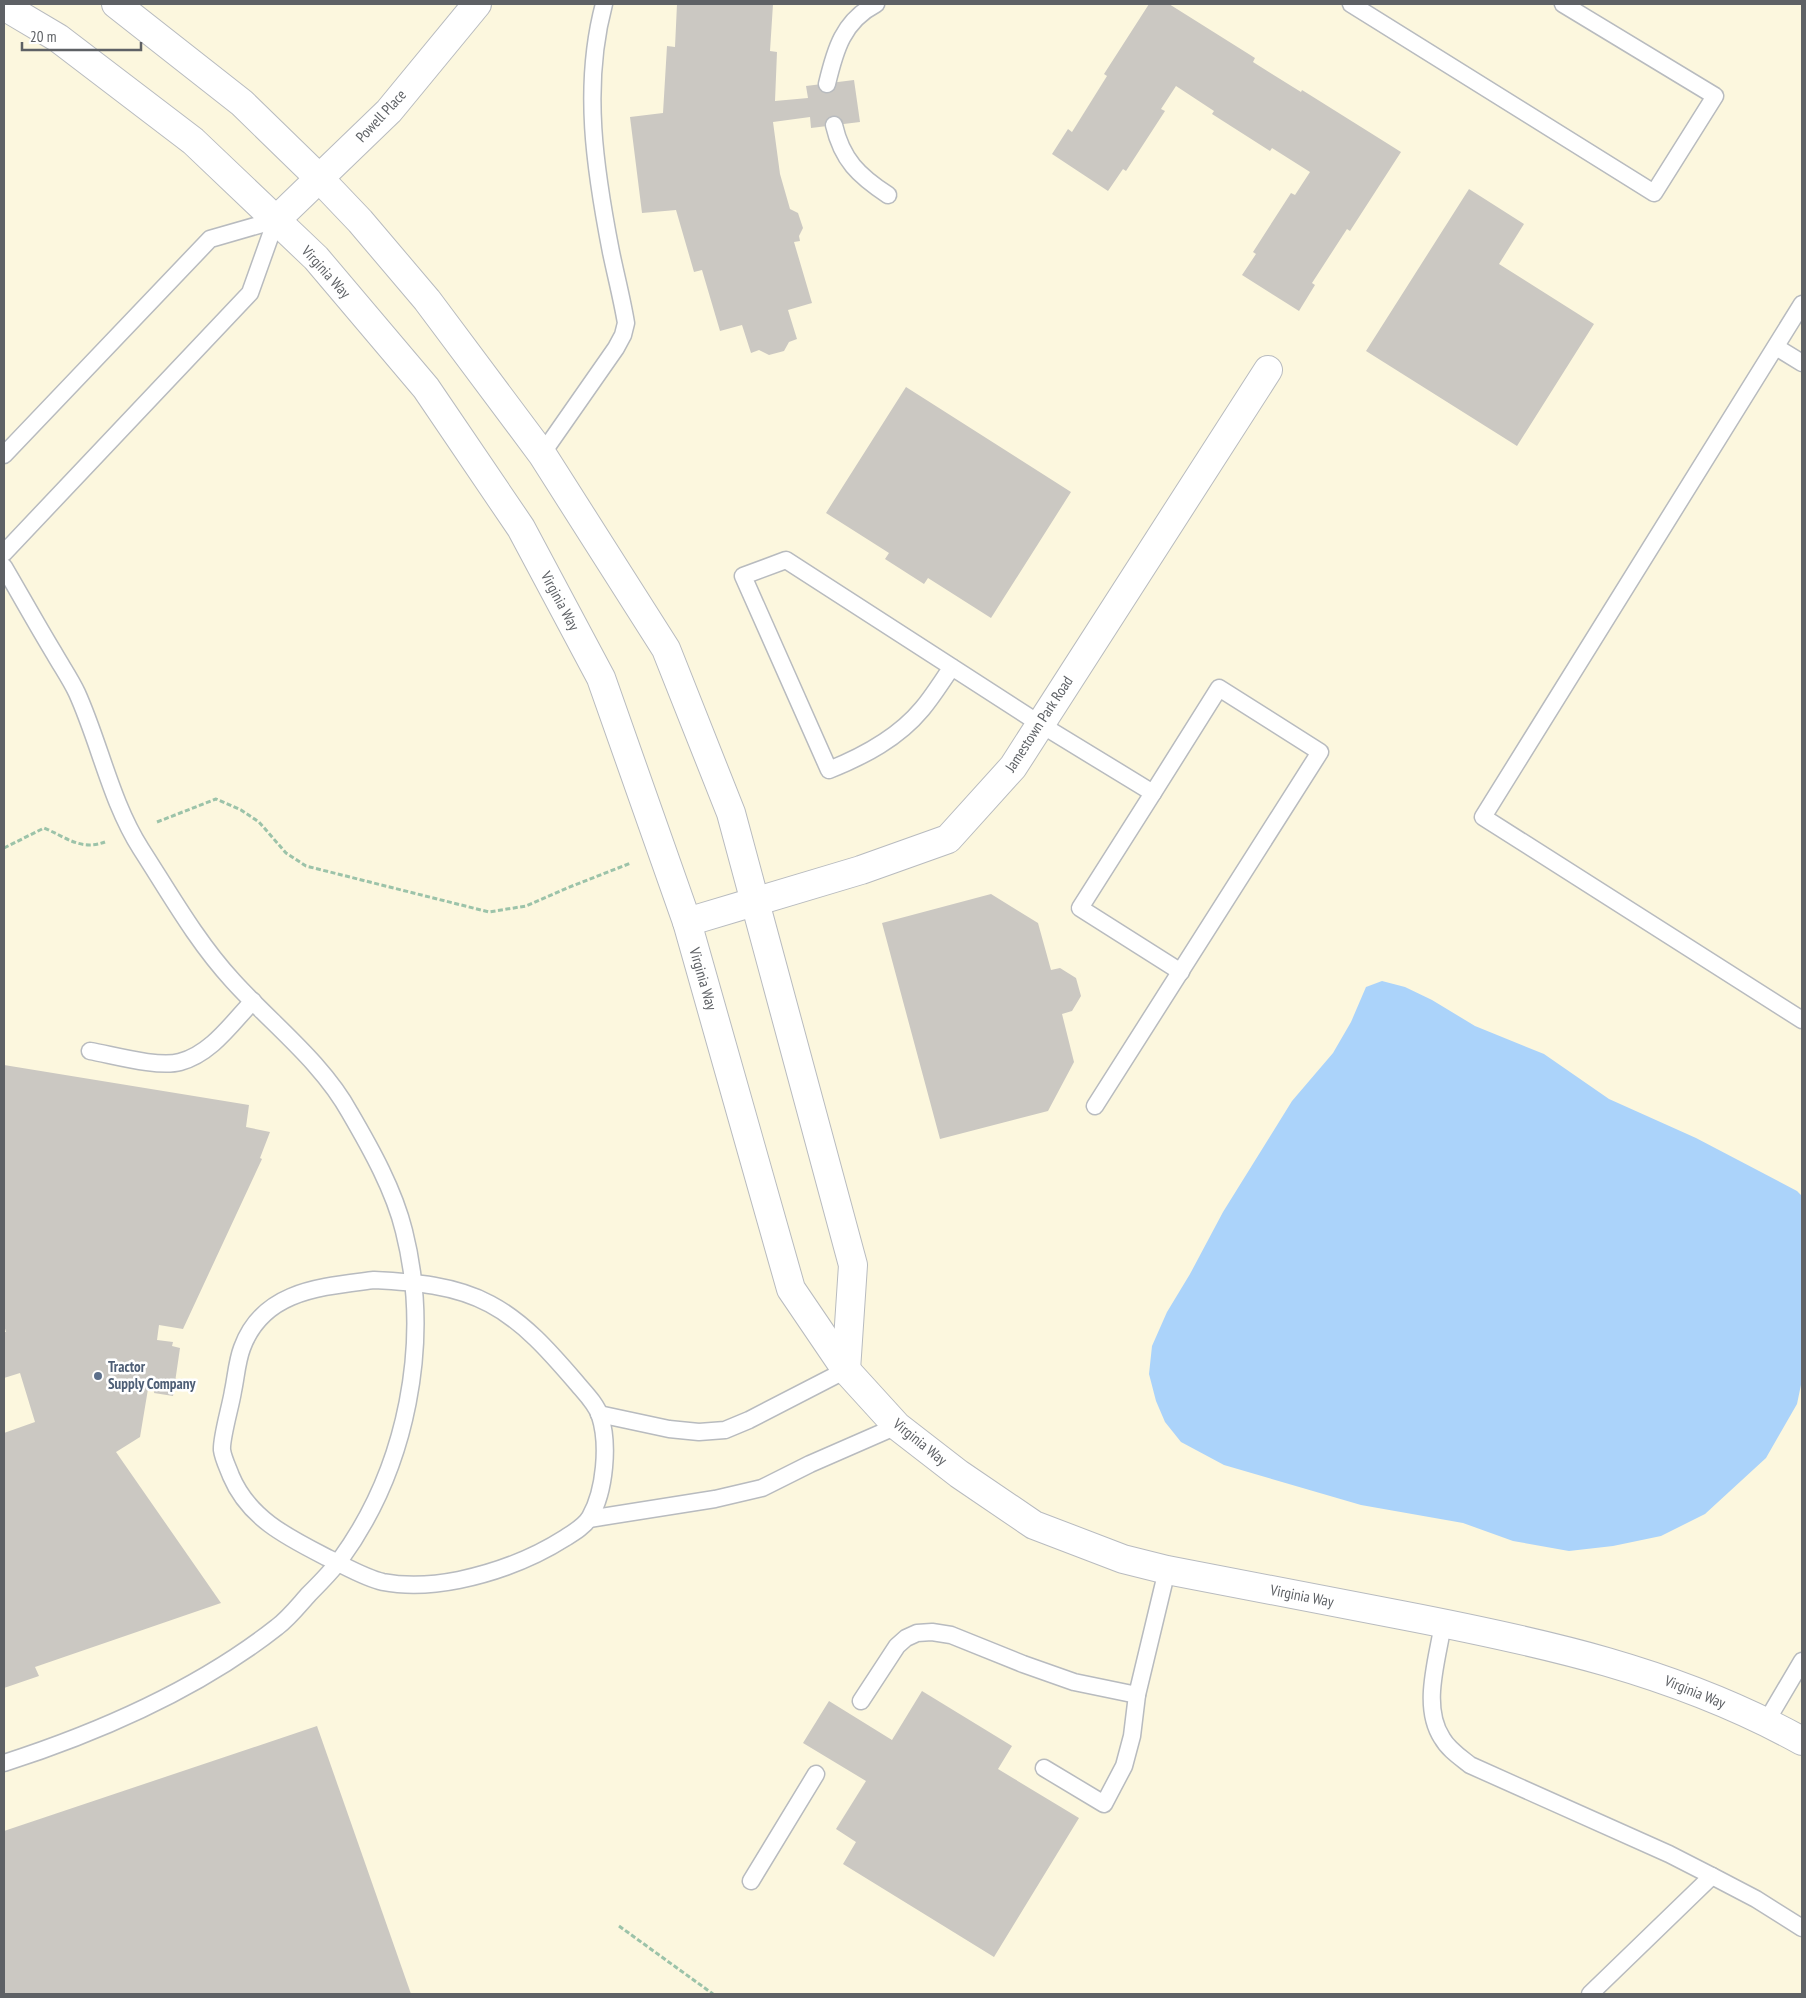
<svg xmlns="http://www.w3.org/2000/svg" width="1806" height="1998" font-family="'PT Sans Narrow',sans-serif">
	<style>
		.commercial { fill: #fcf7de }
		.water { fill: #abd3fa }
		.building { fill: #cbc8c2 }
		.lines { fill: none; stroke-linecap: round; stroke-linejoin: round }
		.service-casing { stroke: #b8bbbf; stroke-width: 19 }
		.minor-casing { stroke: #b8bbbf; stroke-width: 30 }
		.path { stroke: #9cc3a9; stroke-width: 3; stroke-dasharray: 5 2.5; stroke-linecap: butt }
		.service { stroke: #fff; stroke-width: 16 }
		.minor { stroke: #fff; stroke-width: 28 }
		.service-dot { fill: #5c6f8a; stroke: #fff; stroke-width: 2 }
		.labels { text-anchor: middle; stroke-width: 5; stroke-linejoin: round; paint-order: stroke }
		.street-label { font-size: 15px; fill: #5e6165; stroke: #fff }
		.service-label { font-size: 15px; font-weight: bold; fill: #4e5e75; stroke: #fff; text-anchor: start }
	</style>
	<rect width="100%" height="100%" fill="#efeee6"/>
	<!-- commercial -->
	<rect class="commercial" x="4" y="4" width="1798" height="1990"/>
	<!-- water -->
	<polygon class="water" points="1382,981 1405,987 1432,1000 1475,1026 1544,1054 1609,1099 1696,1138 1797,1191 1802,1196 1802,1380 1797,1404 1766,1458 1705,1514 1661,1536 1613,1546 1569,1551 1513,1541 1463,1523 1361,1505 1224,1465 1181,1442 1165,1422 1156,1401 1149,1374 1152,1346 1167,1312 1190,1274 1223,1212 1292,1101 1333,1053 1351,1022 1366,987"/>
	<!-- building -->
	<g class="building">
		<polygon points="677,4 773,4 770,51 777,52 775,101 808,98 806,86 854,80 860,122 811,128 810,117 773,122 780,174 790,209 798,213 803,228 799,236 800,241 794,242 812,303 788,310 797,339 789,342 784,351 769,355 759,350 751,353 742,325 720,331 702,270 694,272 676,210 642,213 630,117 663,113 667,46 675,47"/>
		<polygon points="1149,4 1169,4 1255,58 1253,62 1301,92 1302,90 1401,152 1350,231 1347,229 1312,283 1315,285 1299,311 1242,275 1256,254 1253,252 1291,193 1295,195 1310,172 1272,148 1270,151 1212,114 1214,111 1176,86 1161,109 1165,111 1126,171 1123,169 1108,191 1052,154 1068,129 1072,132 1107,76 1104,74"/>
		<polygon points="1469,189 1524,224 1499,264 1594,324 1517,446 1366,351"/>
		<polygon points="906,387 1071,492 991,618 928,578 924,584 885,559 889,553 826,513"/>
		<polygon points="991,894 1038,923 1051,970 1060,968 1076,978 1081,996 1072,1011 1062,1014 1074,1062 1048,1111 940,1139 882,923"/>
		<polygon points="4,1065 249,1105 246,1127 270,1132 260,1158 262,1159 183,1329 159,1325 157,1340 173,1342 172,1346 180,1348 173,1396 154,1393 156,1384 149,1383 140,1437 116,1452 221,1603 35,1667 39,1676 4,1688 4,1433 35,1422 20,1373 4,1378 4,1332 6,1332 4,1325"/>
		<polygon points="922,1691 1012,1746 998,1769 1079,1818 994,1957 843,1864 856,1842 836,1829 866,1781 803,1743 829,1701 892,1740"/>
		<polygon points="317,1726 411,1994 4,1994 4,1831"/>
	</g>
	<g class="lines">
		<!-- service casing -->
		<g class="service-casing">
			<g id="service">
				<polyline points="1351,4 1654,193 1715,96 1563,4"/>
				<path d="M827,84C835,50 843,21 876,4"/>
				<path d="M834,125C842,160 859,176 888,195"/>
				<polyline points="1802,304 1483,817 1802,1020"/>
				<polyline points="1776,347 1802,363"/>
				<path d="M542,454L616,348L623,335L626,323C622,299 616,276 611,252C595,170 582,86 604,4"/>
				<polyline points="4,455 210,239 276,220"/>
				<polyline points="4,553 250,293 276,220"/>
				<path d="M4,567C21,596 37,625 54,653C62,667 71,680 77,693C100,744 111,802 141,849C170,894 197,942 233,981C272,1024 322,1062 350,1113C371,1149 394,1190 404,1231C432,1342 407,1468 340,1560C331,1572 320,1583 309,1594C299,1605 289,1618 277,1627C197,1690 100,1732 4,1763"/>
				<path d="M952,667C942,681 933,696 922,709C898,738 864,756 829,770L743,576L786,560L1040,724L1153,793L1219,688L1320,752L1095,1106"/>
				<polyline points="1153,793 1080,908 1181,972"/>
				<path d="M90,1051C113,1055 158,1068 180,1062C211,1054 232,1023 253,1001"/>
				<path d="M374,1280C413,1282 455,1285 490,1304C524,1322 550,1352 575,1381C583,1391 596,1403 600,1416C609,1444 605,1491 590,1517C585,1526 573,1533 565,1538C532,1559 497,1572 459,1580C434,1585 409,1587 383,1582C365,1578 345,1566 328,1558C289,1538 249,1519 231,1476C228,1468 223,1458 222,1450C221,1438 231,1405 233,1391C236,1377 237,1361 242,1348C263,1290 321,1287 374,1280Z"/>
				<polyline points="599,1414 669,1429 699,1432 725,1430 749,1420 846,1370"/>
				<polyline points="589,1519 715,1499 762,1488 810,1464 897,1426"/>
				<path d="M1443,1623C1438,1658 1421,1706 1442,1738C1448,1749 1460,1757 1470,1765L1669,1854L1712,1876L1590,1994"/>
				<polyline points="861,1701 897,1646 906,1638 917,1633 932,1632 951,1635 1023,1664 1074,1682 1137,1695 1167,1570"/>
				<polyline points="1766,1722 1802,1661"/>
				<polyline points="1044,1768 1104,1804 1124,1766 1132,1736 1137,1695"/>
				<polyline points="1712,1876 1756,1899 1802,1928"/>
				<polyline points="751,1881 816,1774"/>
			</g>
		</g>
		<!-- minor casing -->
		<g class="minor-casing">
			<g id="minor">
				<polyline points="116,4 242,103 319,178 360,221 427,300 542,454 666,649 731,813 853,1265 846,1370"/>
				<path d="M4,6L58,38L193,141L316,258L426,388L521,528L601,678L687,922L791,1289L846,1370L897,1426L959,1474L1034,1525L1123,1559L1167,1570C1245,1585 1323,1600 1401,1615C1541,1642 1676,1671 1802,1741"/>
				<polyline points="276,220 389,111 477,4"/>
				<polyline points="687,922 861,870 948,839 1013,767 1268,370"/>
			</g>
		</g>
		<!-- path -->
		<g class="path">
			<polyline points="157,822 216,799 241,810 259,822 286,853 306,866 489,912 526,906 567,888 631,863"/>
			<path d="M4,848L44,828C66,837 80,851 105,842"/>
			<polyline points="619,1926 713,1994"/>
		</g>
		<!-- service -->
		<use href="#service" class="service"/>
		<!-- minor -->
		<use href="#minor" class="minor"/>
	</g>
	<!-- markers -->
	<circle class="service-dot" cx="98" cy="1376" r="5"/>
	<g class="labels">
		<!-- street labels -->
		<g class="street-label">
			<text transform="translate(381 116) rotate(-47)" y="5">Powell Place</text>
			<text transform="translate(326 272) rotate(48)" y="5">Virginia Way</text>
			<text transform="translate(560 601) rotate(62)" y="5">Virginia Way</text>
			<text transform="translate(1039 724) rotate(-57)" y="5">Jamestown Park Road</text>
			<text transform="translate(703 979) rotate(74)" y="5">Virginia Way</text>
			<text transform="translate(920 1442) rotate(39)" y="5">Virginia Way</text>
			<text transform="translate(1302 1596) rotate(11)" y="5">Virginia Way</text>
			<text transform="translate(1695 1692) rotate(22)" y="5">Virginia Way</text>
		</g>
		<!-- service labels -->
		<g class="service-label">
			<text x="108" y="1372">Tractor<tspan x="108" dy="17">Supply Company</tspan></text>
		</g>
	</g>
	<!-- border -->
	<rect width="1806" height="1998" fill="none" stroke="#5e6165" stroke-width="10"/>
	<!-- scale -->
	<path d="M22 42v8h119v-8" fill="none" stroke="#5e6165" stroke-width="2.5"/>
	<text x="30" y="42" font-size="15" fill="#5e6165" stroke="#ffffff" stroke-width="4" paint-order="stroke">20 m</text>
</svg>
